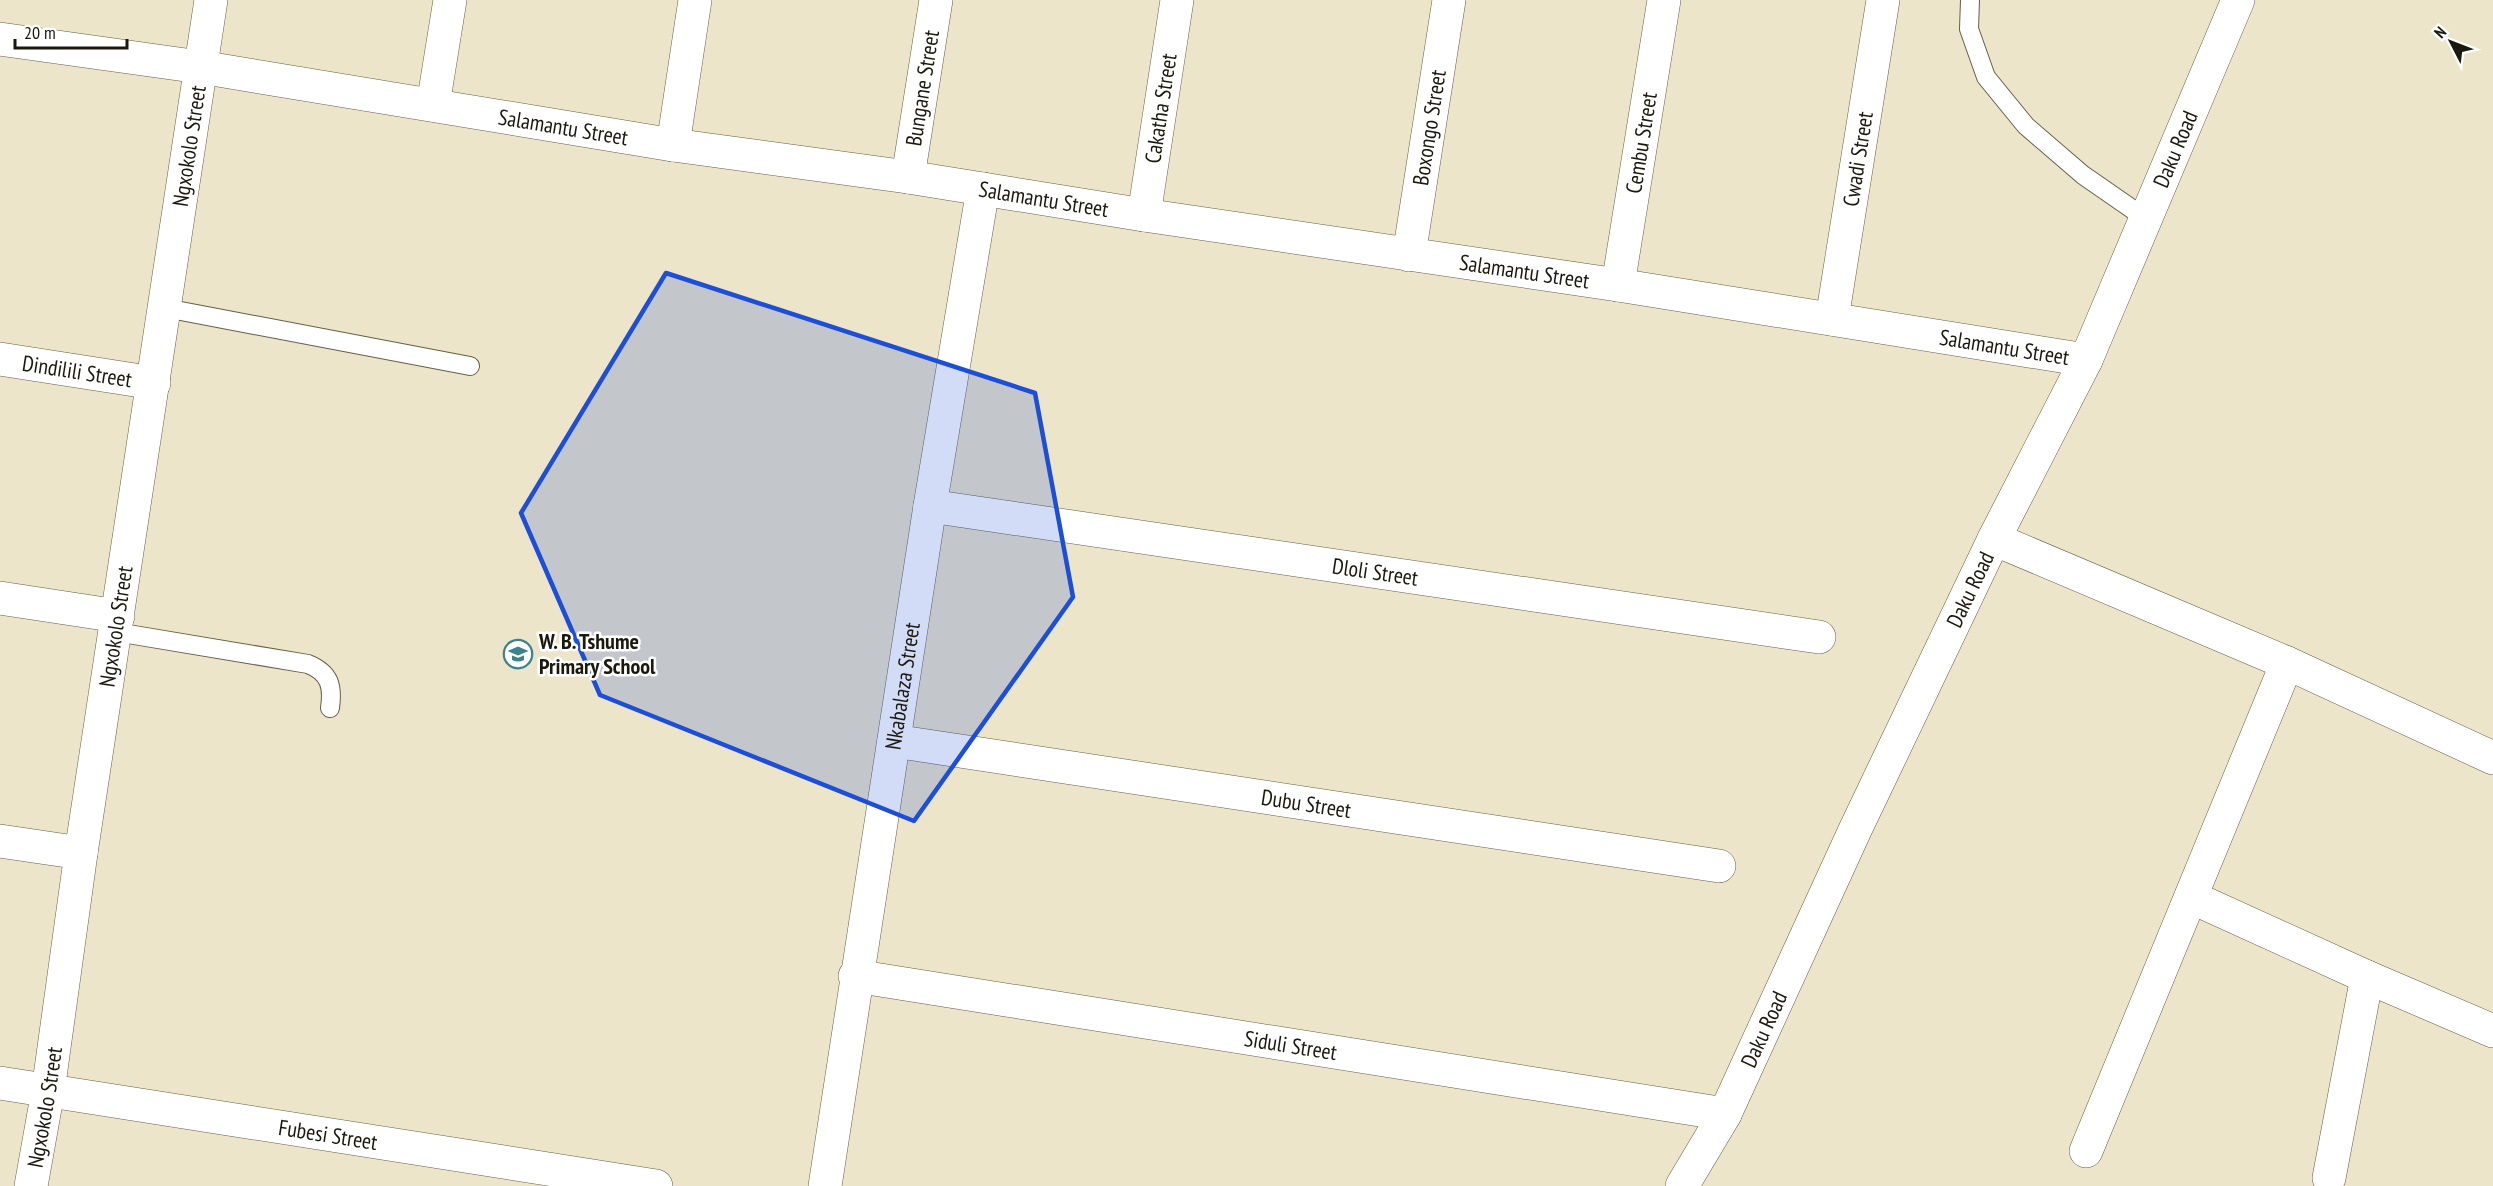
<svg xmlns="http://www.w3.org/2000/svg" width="2493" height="1186" font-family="'PT Sans Narrow',sans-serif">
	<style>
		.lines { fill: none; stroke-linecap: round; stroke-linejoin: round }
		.lane-casing { stroke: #655e47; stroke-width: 20 }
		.street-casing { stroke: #655e47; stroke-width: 34 }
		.secondary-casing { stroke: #655e47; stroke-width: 34 }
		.lane { stroke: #fff; stroke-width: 18 }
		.street { stroke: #fff; stroke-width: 33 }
		.secondary { stroke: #fff; stroke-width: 33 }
		.marked { fill: #1d4ed8; fill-opacity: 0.2; stroke: #1d4ed8; stroke-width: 4.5; stroke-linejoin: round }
		.labels { text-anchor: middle; stroke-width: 5; stroke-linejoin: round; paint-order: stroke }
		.street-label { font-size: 22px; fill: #1b180e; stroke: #fff }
		.poi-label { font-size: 22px; font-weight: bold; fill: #1b180e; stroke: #fff; text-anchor: start }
	</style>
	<rect width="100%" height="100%" fill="#ede5ca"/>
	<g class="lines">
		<!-- lane casing -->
		<g class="lane-casing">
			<g id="lane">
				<polyline points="1970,0 1969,29 1986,77 2026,126 2083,175 2145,218"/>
				<polyline points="165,308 470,366"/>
				<path d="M116,632L308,664C330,673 333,686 330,708"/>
			</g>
		</g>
		<!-- street casing -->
		<g class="street-casing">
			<g id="street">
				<polyline points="433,105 450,0"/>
				<polyline points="673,145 695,0"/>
				<path id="s1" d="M908,177L936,0"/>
				<path id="s2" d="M1144,215L1177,0"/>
				<path id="s3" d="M1409,255L1449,0"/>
				<path id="s4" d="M1618,285L1664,0"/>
				<path id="s5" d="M1832,319L1883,0"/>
				<path id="s6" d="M0,359L154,383"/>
				<path id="s7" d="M930,506L1819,637"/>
				<polyline points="1994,539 2287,663 2493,758"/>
				<polyline points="0,598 118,616"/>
				<path id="s8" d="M894,741L1719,866"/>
				<polyline points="0,841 81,853"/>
				<polyline points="2191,897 2367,977 2493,1031"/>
				<path id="s9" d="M855,976L1725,1114"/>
				<path id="s10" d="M0,1083L656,1186"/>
				<polyline points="2086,1151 2287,663"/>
				<polyline points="2329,1178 2367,977"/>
				<path id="s11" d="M31,1186L48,1091L81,853L211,0"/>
				<path id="s12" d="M825,1186L930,506L983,189"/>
			</g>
		</g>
		<!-- secondary casing -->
		<g class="secondary-casing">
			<g id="secondary">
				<path id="s13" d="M0,39L200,67L673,145L908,177L1144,215L1618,285L2086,360"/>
				<path id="s14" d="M1682,1186L1725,1114L1855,830L1994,539L2086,360L2238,0"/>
			</g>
		</g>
		<!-- lane -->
		<use href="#lane" class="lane"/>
		<!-- street -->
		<use href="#street" class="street"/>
		<!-- secondary -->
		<use href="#secondary" class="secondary"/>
	</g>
	<!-- marked area -->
	<path class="marked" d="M666,273L1035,393L1073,597L914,821L600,695L521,513Z"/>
	<!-- icons -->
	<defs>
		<g id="school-ring" transform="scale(1.5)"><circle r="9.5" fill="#fff" stroke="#3d838d" stroke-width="1.5"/><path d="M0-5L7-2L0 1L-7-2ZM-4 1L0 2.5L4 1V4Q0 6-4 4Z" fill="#3d838d"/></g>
	</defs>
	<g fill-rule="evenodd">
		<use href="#school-ring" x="518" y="654"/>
	</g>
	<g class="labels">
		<!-- street labels -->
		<g class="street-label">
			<text dy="8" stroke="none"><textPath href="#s1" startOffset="90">Bungane Street</textPath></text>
			<text dy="8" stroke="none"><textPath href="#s2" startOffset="108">Cakatha Street</textPath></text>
			<text dy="8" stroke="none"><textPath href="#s13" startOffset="570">Salamantu Street</textPath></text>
			<text dy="8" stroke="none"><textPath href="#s3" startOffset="129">Boxongo Street</textPath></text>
			<text dy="8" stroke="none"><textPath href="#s4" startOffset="144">Cembu Street</textPath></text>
			<text dy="8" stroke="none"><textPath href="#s11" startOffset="1052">Ngxokolo Street</textPath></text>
			<text dy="8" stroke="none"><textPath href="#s14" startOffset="1149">Daku Road</textPath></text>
			<text dy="8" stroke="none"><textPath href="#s5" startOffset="162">Cwadi Street</textPath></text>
			<text dy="8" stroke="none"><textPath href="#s13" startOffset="1056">Salamantu Street</textPath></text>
			<text dy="8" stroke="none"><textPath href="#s13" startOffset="1542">Salamantu Street</textPath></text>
			<text dy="8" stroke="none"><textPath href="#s13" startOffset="2028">Salamantu Street</textPath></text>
			<text dy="8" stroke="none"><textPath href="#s6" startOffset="78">Dindilili Street</textPath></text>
			<text dy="8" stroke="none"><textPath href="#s7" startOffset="450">Dloli Street</textPath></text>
			<text dy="8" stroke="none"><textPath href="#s14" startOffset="663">Daku Road</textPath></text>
			<text dy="8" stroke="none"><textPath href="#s11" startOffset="566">Ngxokolo Street</textPath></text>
			<text dy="8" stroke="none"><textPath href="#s12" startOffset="506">Nkabalaza Street</textPath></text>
			<text dy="8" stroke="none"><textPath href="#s8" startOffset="417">Dubu Street</textPath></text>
			<text dy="8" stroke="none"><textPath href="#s14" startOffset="177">Daku Road</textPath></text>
			<text dy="8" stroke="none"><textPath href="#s9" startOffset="441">Siduli Street</textPath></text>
			<text dy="8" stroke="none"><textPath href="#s11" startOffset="80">Ngxokolo Street</textPath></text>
			<text dy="8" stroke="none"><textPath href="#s10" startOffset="332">Fubesi Street</textPath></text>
		</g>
		<!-- poi labels -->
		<g class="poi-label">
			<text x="539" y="649">W. B. Tshume<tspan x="539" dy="25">Primary School</tspan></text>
		</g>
	</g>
	<!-- north arrow -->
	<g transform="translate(2451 42) rotate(312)" stroke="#ffffff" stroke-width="4.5" paint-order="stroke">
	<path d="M0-4.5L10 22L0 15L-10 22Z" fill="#1b180e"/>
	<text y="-9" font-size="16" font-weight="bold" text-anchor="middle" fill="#1b180e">N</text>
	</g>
	<!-- scale -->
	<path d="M15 39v9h112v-9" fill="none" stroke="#1b180e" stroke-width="3"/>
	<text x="24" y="39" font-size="18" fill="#1b180e" stroke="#ffffff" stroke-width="4.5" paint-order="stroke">20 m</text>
</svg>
